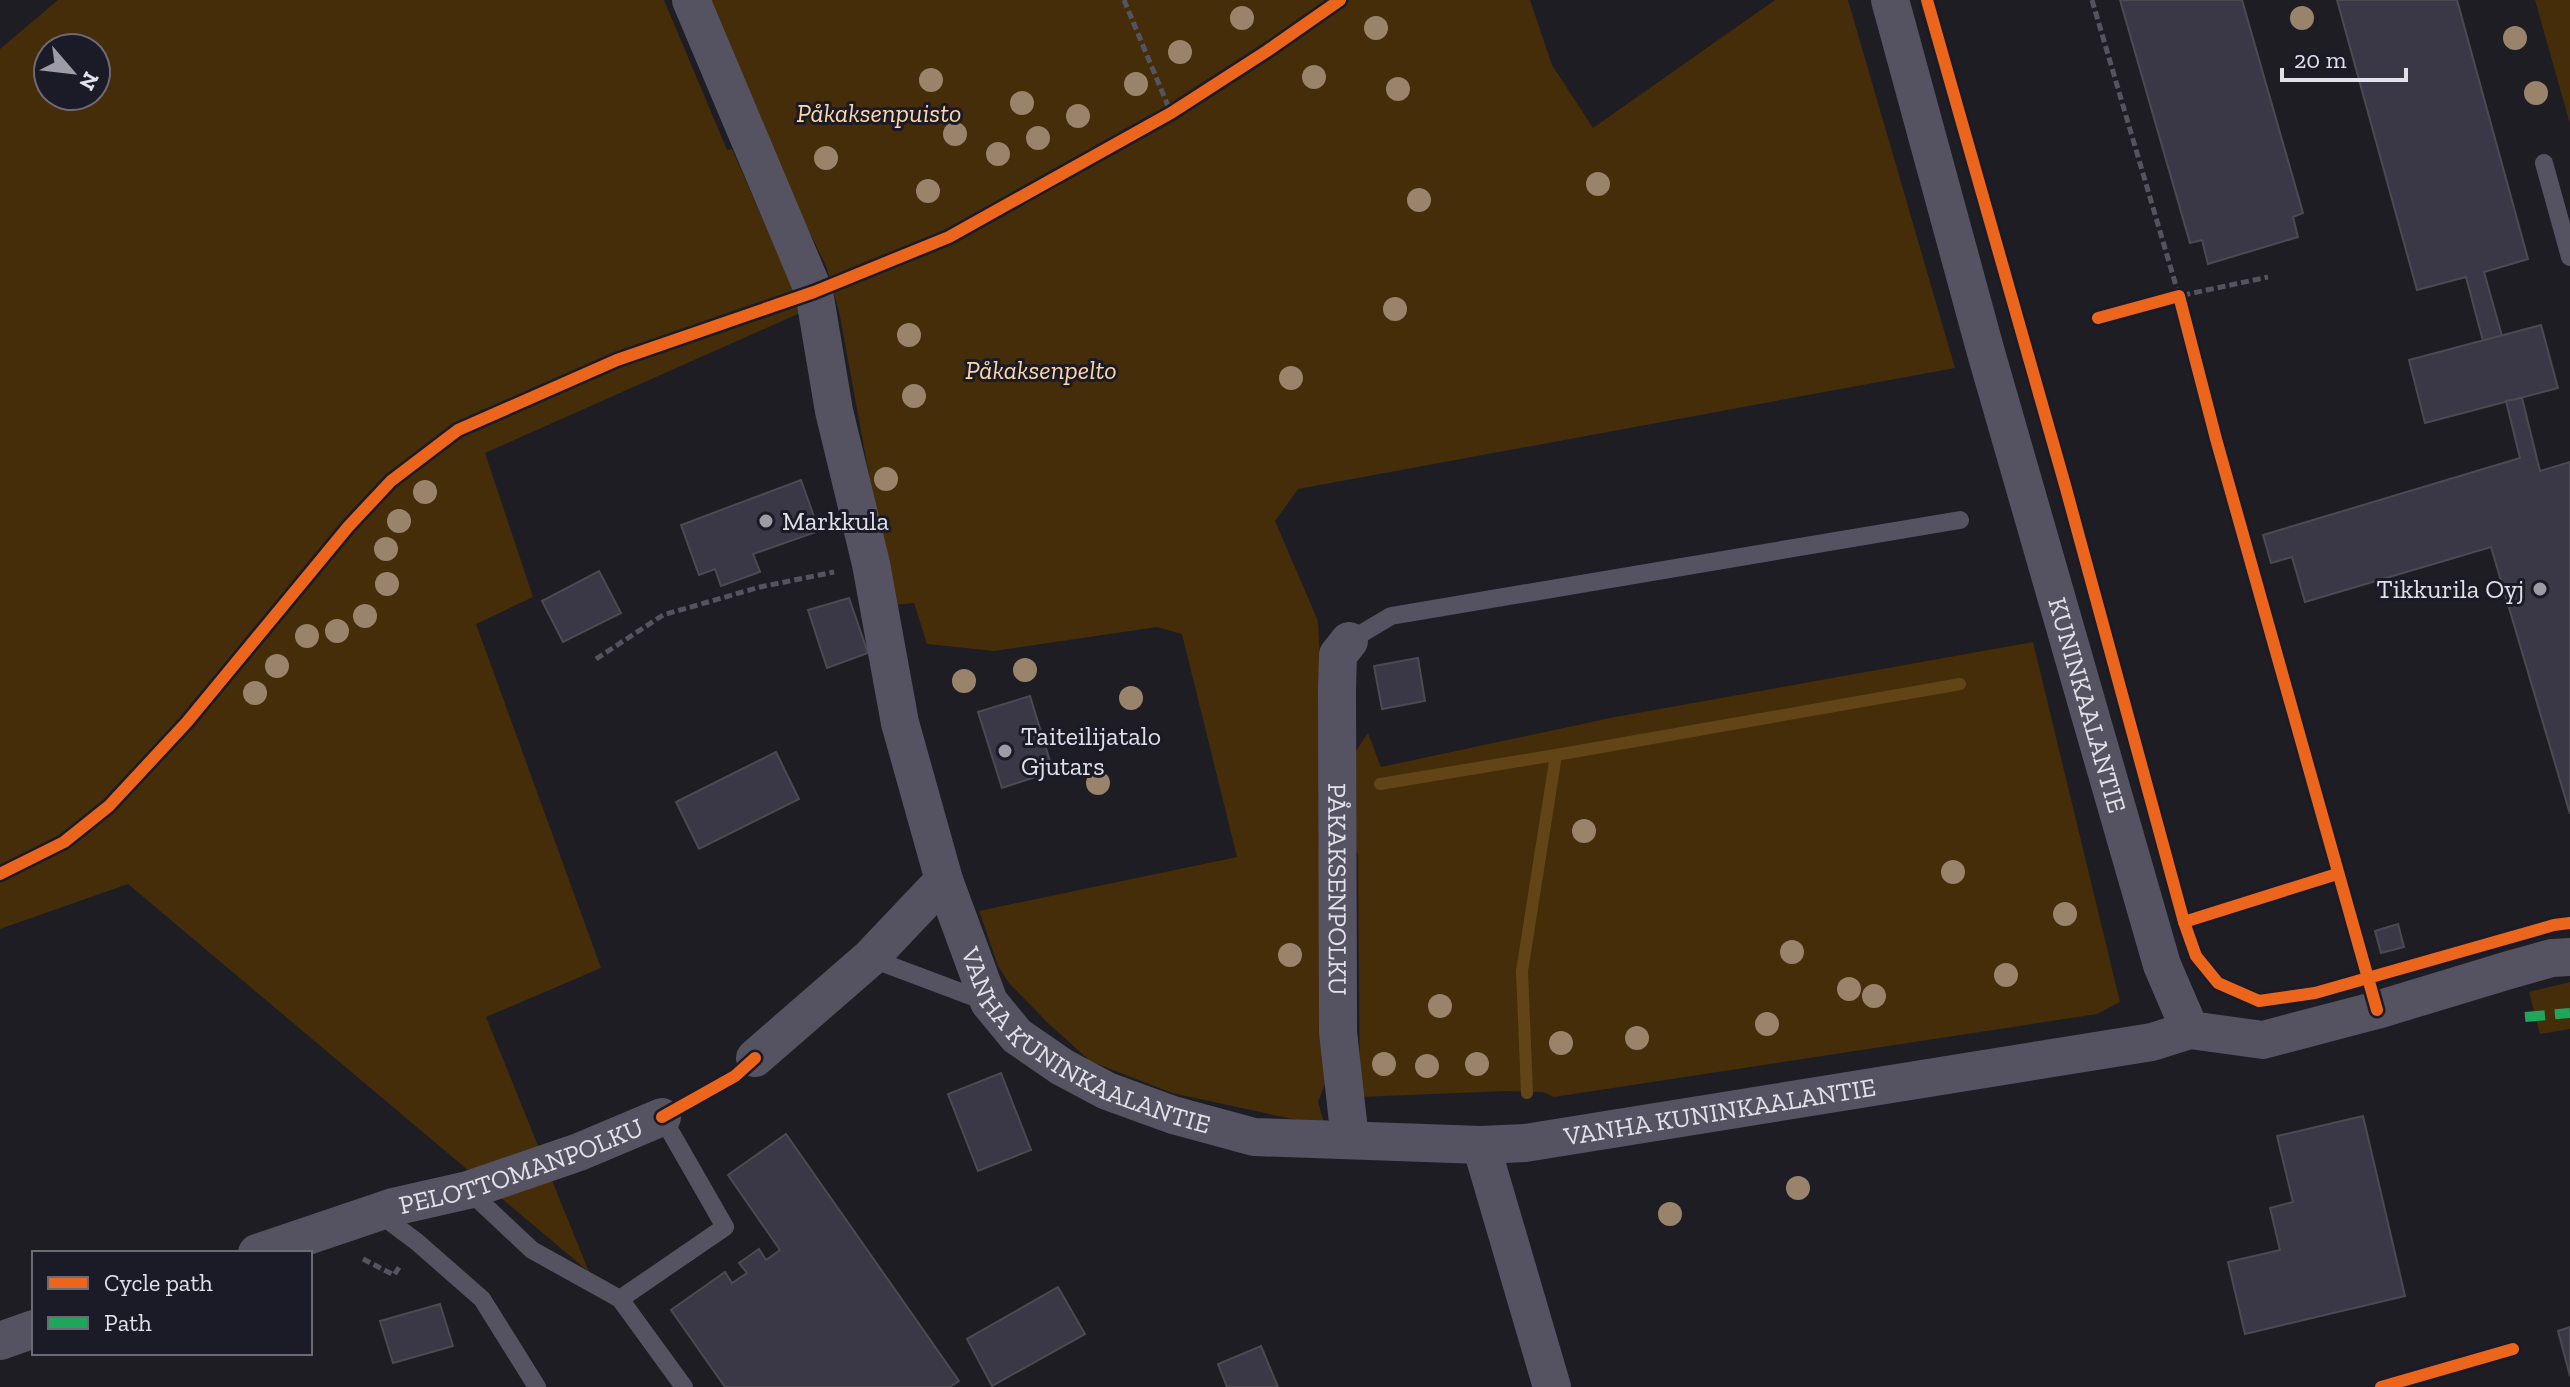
<svg xmlns="http://www.w3.org/2000/svg" width="2570" height="1387" font-family="'Zilla Slab',serif">
	<style>
		.green { fill: #442d08; fill-rule: evenodd }
		.lines { fill: none; stroke-linecap: round; stroke-linejoin: round }
		.stream { stroke: #624517; stroke-width: 12 }
		.building { fill: #3a3846; stroke: #4b4a50; stroke-width: 2 }
		.path { stroke: #54535e; stroke-width: 5; stroke-dasharray: 8 4; stroke-linecap: butt }
		.lane { stroke: #555361; stroke-width: 18 }
		.street { stroke: #555361; stroke-width: 38 }
		.quiet { stroke: #20a55d; stroke-width: 10; stroke-dasharray: 20 10; stroke-linecap: butt }
		.cycleway-casing { stroke: #1b1a27; stroke-width: 17 }
		.cycleway { stroke: #eb651d; stroke-width: 12 }
		.tree { fill: #99836b }
		.poi-dot { fill: #9d9ca5; stroke: #1b1a27; stroke-width: 3 }
		.labels { text-anchor: middle; stroke-width: 6; stroke-linejoin: round; paint-order: stroke }
		.park-label { font-size: 26px; font-style: italic; fill: #fdd7a5; stroke: #1b1a27 }
		.poi-label { font-size: 26px; fill: #e2e1ea; stroke: #1b1a27; text-anchor: start }
		.street-label { font-size: 26px; fill: #e2e1ea; stroke: #1b1a27 }
	</style>
	<rect width="100%" height="100%" fill="#1e1d24"/>
	<!-- green -->
	<g class="green">
		<path d="M58,0H664L727,150L732,149L790,282L800,313L485,453L533,597L476,624L601,968L486,1017L589,1272L128,884L0,929V49ZM48,48H96V96H48Z"/>
		<polygon points="704,0 1530,0 1552,65 1593,128 1775,0 1848,0 1955,368 1298,489 1275,521 1318,621 1326,782 1326,1081 1318,1102 1325,1126 1172,1093 1090,1061 1048,1023 1009,983 998,966 979,911 1237,857 1182,634 1157,627 994,651 927,644 914,603 893,605 839,311 826,266 740,90"/>
		<polygon points="2535,0 2570,0 2570,124"/>
		<polygon points="2033,642 2120,1002 2097,1014 1554,1097 1543,1092 1507,1091 1360,1097 1358,853 1351,851 1354,754 1368,733 1381,767 1615,717"/>
		<polygon points="2570,982 2570,1029 2540,1034 2529,992"/>
	</g>
	<g class="lines">
		<!-- stream -->
		<g class="stream">
			<polyline points="1380,784 1556,755 1960,684"/>
			<polyline points="1527,1093 1522,971 1556,755"/>
		</g>
	</g>
	<!-- building -->
	<g class="building">
		<polygon points="2120,0 2242,0 2303,213 2293,217 2298,237 2208,264 2202,240 2190,243"/>
		<polygon points="2337,0 2457,0 2528,259 2484,272 2502,336 2483,341 2466,277 2417,290"/>
		<polygon points="2541,325 2558,388 2425,423 2409,360"/>
		<polygon points="2522,398 2540,471 2570,462 2570,814 2491,547 2305,602 2292,557 2271,563 2263,535 2520,458 2506,401"/>
		<polygon points="801,480 819,531 753,554 760,572 721,586 715,569 699,575 681,525"/>
		<polygon points="599,571 621,613 563,642 542,601"/>
		<polygon points="849,598 868,653 827,668 808,610"/>
		<polygon points="1418,658 1425,701 1382,709 1374,666"/>
		<polygon points="1030,696 1053,771 1002,788 978,712"/>
		<polygon points="776,752 799,799 699,849 676,802"/>
		<polygon points="2398,924 2404,947 2381,953 2375,931"/>
		<polygon points="1001,1073 1031,1150 978,1171 948,1094"/>
		<polygon points="2363,1116 2405,1296 2245,1334 2228,1262 2280,1250 2270,1208 2293,1202 2277,1136"/>
		<polygon points="786,1134 959,1381 950,1387 725,1387 671,1310 725,1272 732,1283 747,1273 739,1263 759,1249 766,1260 780,1250 728,1175"/>
		<polygon points="1058,1287 1085,1334 992,1386 967,1339"/>
		<polygon points="440,1304 453,1346 393,1363 380,1321"/>
		<polygon points="2570,1327 2570,1376 2558,1331"/>
		<polygon points="1261,1346 1278,1387 1227,1387 1218,1364"/>
	</g>
	<g class="lines">
		<!-- path -->
		<g class="path">
			<polyline points="1124,0 1171,113"/>
			<polyline points="2092,0 2179,296 2268,277"/>
			<polyline points="596,659 663,615 760,587 834,572"/>
			<polyline points="363,1259 394,1275 400,1266"/>
		</g>
		<!-- lane -->
		<g class="lane">
			<polyline points="2544,163 2570,257"/>
			<polyline points="1349,641 1391,616 1960,520"/>
			<polyline points="870,958 987,1002"/>
			<polyline points="468,1190 532,1250 620,1299 684,1387"/>
			<polyline points="377,1212 417,1242 482,1299 537,1387"/>
			<polyline points="620,1299 725,1227 662,1117"/>
		</g>
		<!-- street -->
		<g class="street">
			<path id="s1" d="M691,0L814,292L834,411L871,564L900,723L944,880L989,1002L1017,1036L1062,1067L1107,1091L1173,1115L1254,1137L1481,1145L1525,1143L2152,1042L2190,1030L2263,1040L2377,1010L2509,970L2552,958L2570,957"/>
			<path id="s2" d="M1890,0L1985,349L2162,965L2190,1030"/>
			<path id="s3" d="M1349,641L1338,655L1337,689L1338,1032L1350,1140"/>
			<polyline points="755,1058 870,958 944,880"/>
			<polyline points="1481,1145 1552,1387"/>
			<path id="s4" d="M257,1253L393,1207L468,1190L579,1152L662,1117"/>
			<polyline points="0,1341 34,1329"/>
		</g>
		<!-- quiet -->
		<polyline class="quiet" points="2525,1017 2570,1013"/>
		<!-- cycleway casing -->
		<g class="cycleway-casing">
			<g id="cycleway">
				<polyline points="1927,0 2065,485 2184,922 2196,956 2218,983 2259,1001 2315,993 2554,925 2570,923"/>
				<polyline points="2098,318 2179,296 2216,439 2377,1010"/>
				<polyline points="0,874 64,842 109,806 187,722 348,527 391,481 458,430 617,360 814,292 949,237 1171,113 1267,51 1340,0"/>
				<polyline points="2184,922 2337,874"/>
				<polyline points="662,1117 735,1076 755,1058"/>
				<polyline points="2381,1387 2513,1349"/>
			</g>
		</g>
		<!-- cycleway -->
		<use href="#cycleway" class="cycleway"/>
	</g>
	<!-- trees -->
	<g class="tree">
		<circle cx="1242" cy="18" r="12"/>
		<circle cx="2302" cy="18" r="12"/>
		<circle cx="1376" cy="28" r="12"/>
		<circle cx="2515" cy="38" r="12"/>
		<circle cx="1180" cy="52" r="12"/>
		<circle cx="1314" cy="77" r="12"/>
		<circle cx="931" cy="80" r="12"/>
		<circle cx="1136" cy="84" r="12"/>
		<circle cx="1398" cy="89" r="12"/>
		<circle cx="2536" cy="93" r="12"/>
		<circle cx="1022" cy="103" r="12"/>
		<circle cx="1078" cy="116" r="12"/>
		<circle cx="955" cy="134" r="12"/>
		<circle cx="1038" cy="138" r="12"/>
		<circle cx="998" cy="154" r="12"/>
		<circle cx="826" cy="158" r="12"/>
		<circle cx="1598" cy="184" r="12"/>
		<circle cx="928" cy="191" r="12"/>
		<circle cx="1419" cy="200" r="12"/>
		<circle cx="1395" cy="309" r="12"/>
		<circle cx="909" cy="335" r="12"/>
		<circle cx="1291" cy="378" r="12"/>
		<circle cx="914" cy="396" r="12"/>
		<circle cx="886" cy="479" r="12"/>
		<circle cx="425" cy="492" r="12"/>
		<circle cx="399" cy="521" r="12"/>
		<circle cx="386" cy="549" r="12"/>
		<circle cx="387" cy="584" r="12"/>
		<circle cx="365" cy="616" r="12"/>
		<circle cx="337" cy="631" r="12"/>
		<circle cx="307" cy="636" r="12"/>
		<circle cx="277" cy="666" r="12"/>
		<circle cx="1025" cy="670" r="12"/>
		<circle cx="964" cy="681" r="12"/>
		<circle cx="255" cy="693" r="12"/>
		<circle cx="1131" cy="698" r="12"/>
		<circle cx="1098" cy="783" r="12"/>
		<circle cx="1584" cy="831" r="12"/>
		<circle cx="1953" cy="872" r="12"/>
		<circle cx="2065" cy="914" r="12"/>
		<circle cx="1792" cy="952" r="12"/>
		<circle cx="1290" cy="955" r="12"/>
		<circle cx="2006" cy="975" r="12"/>
		<circle cx="1849" cy="989" r="12"/>
		<circle cx="1874" cy="996" r="12"/>
		<circle cx="1440" cy="1006" r="12"/>
		<circle cx="1767" cy="1024" r="12"/>
		<circle cx="1637" cy="1038" r="12"/>
		<circle cx="1561" cy="1043" r="12"/>
		<circle cx="1384" cy="1064" r="12"/>
		<circle cx="1477" cy="1064" r="12"/>
		<circle cx="1427" cy="1066" r="12"/>
		<circle cx="1798" cy="1188" r="12"/>
		<circle cx="1670" cy="1214" r="12"/>
	</g>
	<!-- markers -->
	<g class="poi-dot">
		<circle cx="766" cy="521" r="8"/>
		<circle cx="2540" cy="589" r="8"/>
		<circle cx="1005" cy="751" r="8"/>
	</g>
	<g class="labels">
		<!-- park labels -->
		<g class="park-label">
			<text x="879" y="122">Påkaksenpuisto</text>
			<text x="1041" y="379">Påkaksenpelto</text>
		</g>
		<!-- poi labels -->
		<g class="poi-label">
			<text x="782" y="530">Markkula</text>
			<text x="2524" y="598" text-anchor="end">Tikkurila Oyj</text>
			<text x="1021" y="745">Taiteilijatalo<tspan x="1021" dy="30">Gjutars</tspan></text>
		</g>
		<!-- street labels -->
		<g class="street-label">
			<text dy="9" stroke="none"><textPath href="#s2" startOffset="732">KUNINKAALANTIE</textPath></text>
			<text dy="9" stroke="none"><textPath href="#s3" startOffset="252">PÅKAKSENPOLKU</textPath></text>
			<text dy="9" stroke="none"><textPath href="#s1" startOffset="1150">VANHA KUNINKAALANTIE</textPath></text>
			<text dy="9" stroke="none"><textPath href="#s1" startOffset="1822">VANHA KUNINKAALANTIE</textPath></text>
			<text dy="9" stroke="none"><textPath href="#s4" startOffset="278">PELOTTOMANPOLKU</textPath></text>
		</g>
	</g>
	<!-- legend -->
	<rect x="32" y="1251" width="280" height="104" fill="#1b1a27" stroke="#6b6a75" stroke-width="2"/>
	<rect x="48" y="1277" width="40" height="12" fill="#eb651d" stroke="#6b6a75" stroke-width="2"/>
	<text x="104" y="1291" font-size="24" fill="#e2e1ea">Cycle path</text>
	<rect x="48" y="1317" width="40" height="12" fill="#20a55d" stroke="#6b6a75" stroke-width="2"/>
	<text x="104" y="1331" font-size="24" fill="#e2e1ea">Path</text>
	<!-- north arrow -->
	<g transform="translate(72 72) rotate(118)"><circle r="38" fill="#1b1a27" stroke="#6b6a75" stroke-width="2"/>
	<path d="M0-6L14 30L0 20L-14 30Z" fill="#9d9ca5"/>
	<text y="-12" font-size="22" font-weight="bold" text-anchor="middle" fill="#e2e1ea">N</text>
	</g>
	<!-- scale -->
	<path d="M2282 68v12h124v-12" fill="none" stroke="#e2e1ea" stroke-width="4"/>
	<text x="2294" y="68" font-size="24" fill="#e2e1ea" stroke="#1b1a27" stroke-width="6" paint-order="stroke">20 m</text>
</svg>
